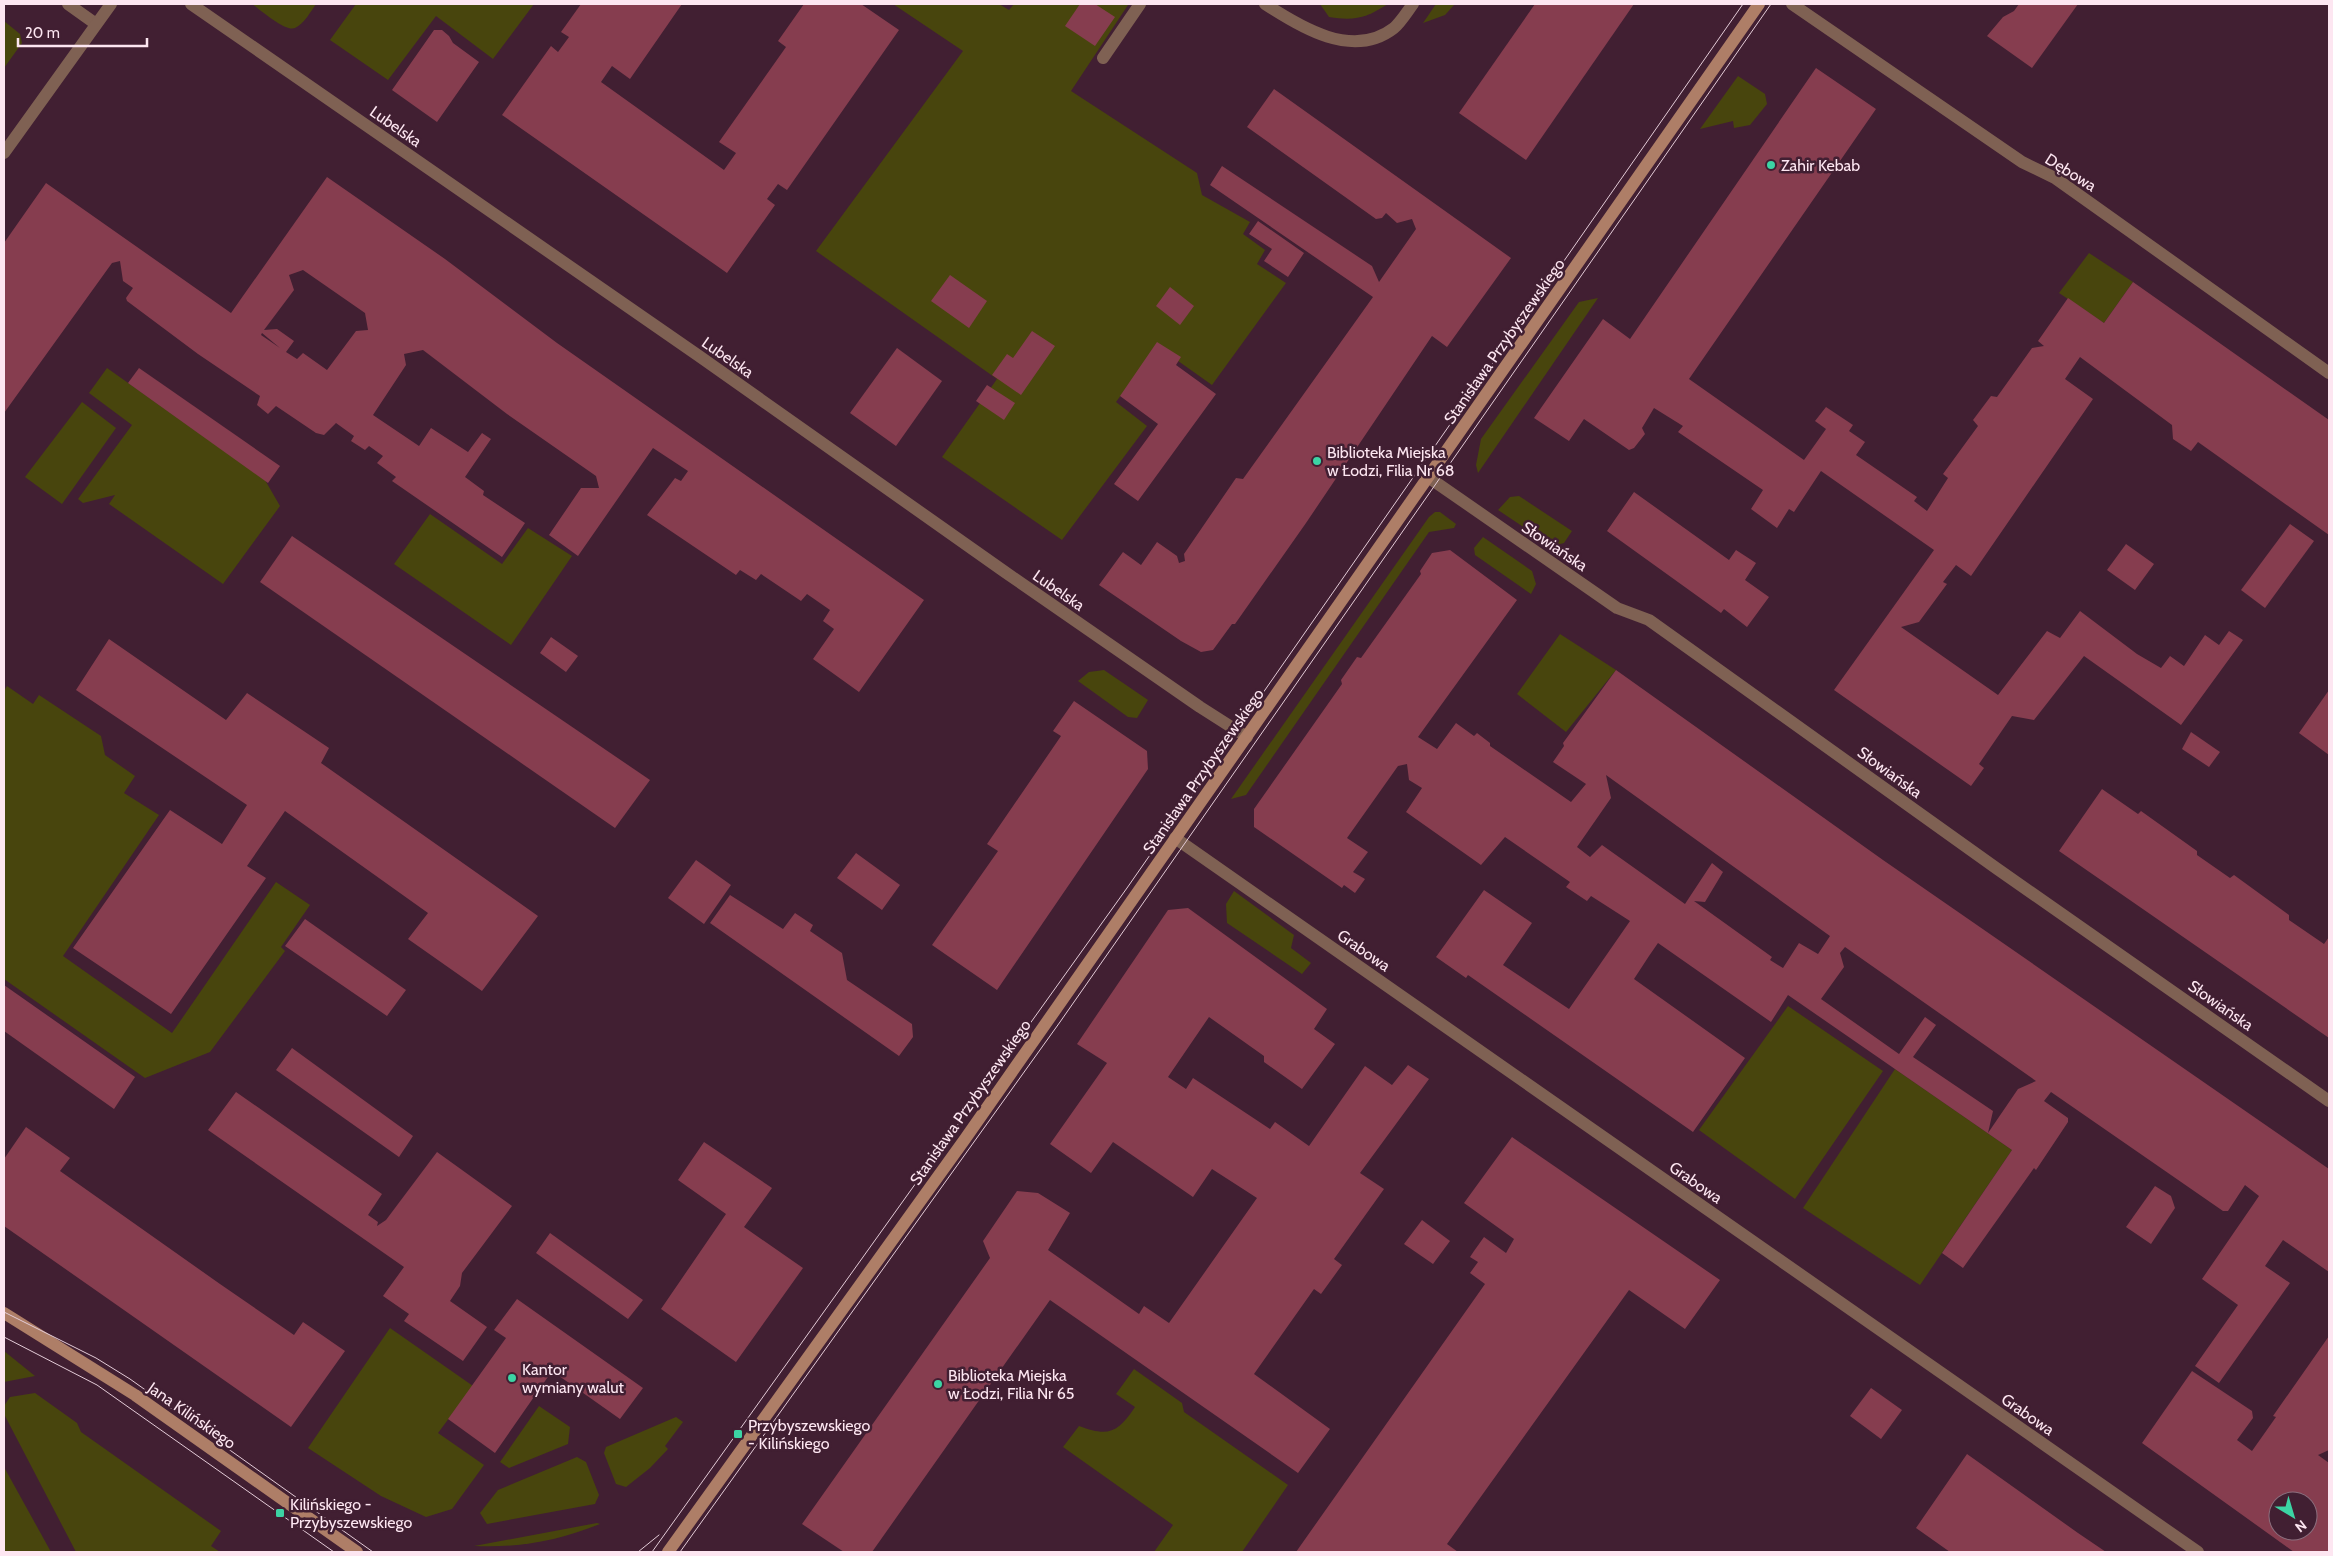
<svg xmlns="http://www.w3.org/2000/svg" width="2333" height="1556" font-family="Cabin,sans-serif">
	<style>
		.green { fill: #48450d }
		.building { fill: #863d4f; fill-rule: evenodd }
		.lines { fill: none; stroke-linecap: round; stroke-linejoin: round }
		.lane { stroke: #7f6153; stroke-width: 12 }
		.street { stroke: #7f6153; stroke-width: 12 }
		.secondary { stroke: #ae7e67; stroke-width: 12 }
		.tram { stroke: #e3cbd7; stroke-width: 1 }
		.poi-dot { fill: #3cd4a4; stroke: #411f32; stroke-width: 2 }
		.labels { text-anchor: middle; stroke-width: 5; stroke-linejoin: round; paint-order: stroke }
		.street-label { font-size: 16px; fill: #fde6f1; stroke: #411f32 }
		.poi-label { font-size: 16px; fill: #fde6f1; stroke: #411f32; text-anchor: start }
	</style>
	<rect width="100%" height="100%" fill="#411f32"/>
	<!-- green -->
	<g class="green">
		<path d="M252,4H316C311,11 304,24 295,28C285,32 261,10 252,4Z"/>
		<polygon points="356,4 534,4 493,59 436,16 388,80 330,40"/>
		<polygon points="893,4 999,4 1009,10 1014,4 1128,5 1071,91 1197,173 1202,195 1250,222 1243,234 1265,250 1257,264 1286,283 1212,385 1157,346 1116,402 1147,426 1062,540 942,457 997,379 816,251 963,51"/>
		<path d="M1320,4H1388C1366,18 1355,21 1329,17Z"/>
		<polygon points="1436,4 1455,4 1445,15 1423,23"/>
		<polygon points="4,21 20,34 22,43 4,68"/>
		<polygon points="1738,76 1765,94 1767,104 1750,125 1734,128 1733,121 1700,129"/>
		<polygon points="2089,253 2133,282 2104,323 2059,293"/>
		<polygon points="1598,298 1478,473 1476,465 1481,439 1579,302"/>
		<polygon points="107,368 265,480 280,506 223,584 109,504 115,495 83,503 78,499 132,425 89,393"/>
		<polygon points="82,402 116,428 62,504 25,477"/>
		<polygon points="1519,496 1572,531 1564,543 1552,546 1498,510 1510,497"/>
		<polygon points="1435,512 1440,512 1456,524 1454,528 1429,532 1246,795 1231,799 1429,517"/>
		<polygon points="430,514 502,564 528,528 572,556 511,645 394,564"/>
		<polygon points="1483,537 1532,571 1536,584 1531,594 1475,555 1474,548"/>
		<polygon points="1560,634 1616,670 1566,732 1517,694"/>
		<polygon points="1104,670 1148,700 1137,718 1128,717 1078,681 1089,672"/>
		<polygon points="7,686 33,704 39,695 101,736 105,755 135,776 124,793 159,815 63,956 172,1033 276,882 310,905 281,947 285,951 210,1052 145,1078 4,979 4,691"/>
		<polygon points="1234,891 1294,935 1291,948 1311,963 1302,974 1227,923 1226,904"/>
		<polygon points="1788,1006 1883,1071 1795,1199 1699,1130"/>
		<polygon points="1895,1069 2012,1150 1920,1285 1803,1208"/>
		<polygon points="390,1328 473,1386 438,1433 484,1465 452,1509 426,1517 381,1496 308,1448"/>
		<polygon points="4,1351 35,1376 4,1382"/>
		<path d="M1134,1369L1182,1403L1184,1412L1288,1485L1242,1552H1154L1173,1525L1063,1447L1079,1426C1108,1437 1118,1433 1135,1407L1116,1394Z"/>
		<polygon points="35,1393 77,1423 81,1432 221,1531 211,1546 220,1552 76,1552 4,1414 4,1406 10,1397"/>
		<polygon points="539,1406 570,1427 568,1444 509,1468 500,1462"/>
		<polygon points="676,1417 683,1422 665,1446 668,1449 650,1468 626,1487 616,1484 604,1453 606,1447"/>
		<polygon points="577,1457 586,1462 599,1495 595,1504 487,1524 480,1513 498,1490"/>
		<polygon points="4,1467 51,1552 4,1552"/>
		<path d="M597,1523L600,1524C556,1541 521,1548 474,1546Z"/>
	</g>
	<!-- building -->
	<g class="building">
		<polygon points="581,4 682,4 630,79 612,66 601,82 724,170 736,153 719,142 786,47 778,41 804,4 861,4 899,30 787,190 778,184 767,199 775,205 727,273 502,115 551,46 558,52 569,37 561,32"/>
		<polygon points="1080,4 1095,4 1115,17 1095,46 1065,26"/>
		<polygon points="1535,4 1634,4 1526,160 1459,113"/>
		<polygon points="2019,4 2078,4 2032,68 1987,36 2003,17 2014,11"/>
		<polygon points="434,30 442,30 449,36 453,43 479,62 437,122 392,90"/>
		<polygon points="1816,68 1876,109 1689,379 1804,460 1826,429 1815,421 1826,407 1853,425 1849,431 1865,442 1856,455 1917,497 1914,501 1927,511 1948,478 1943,474 1978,426 1973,420 1991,396 1997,397 2032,348 2044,346 2038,341 2068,298 2104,323 2133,282 2329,420 2329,535 2198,442 2191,451 2173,439 2172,425 2080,357 2065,379 2093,399 1971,576 1956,565 1943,582 1947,584 1919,622 1901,627 1998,695 2047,631 2060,638 2080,611 2137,654 2161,668 2170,656 2184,666 2205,635 2219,645 2229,631 2243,640 2181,725 2084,656 2034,720 2012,716 1979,764 1984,768 1971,786 1834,690 1934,550 1821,471 1794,512 1789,509 1777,528 1751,509 1763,490 1678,432 1683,426 1654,408 1642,428 1645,434 1634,448 1629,450 1584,419 1569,441 1534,418 1603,319 1630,339"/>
		<polygon points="1274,89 1511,258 1447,347 1432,336 1306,523 1235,624 1232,624 1213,650 1201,652 1181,641 1099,585 1123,552 1141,565 1157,542 1177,556 1179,563 1185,561 1184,554 1236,478 1243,479 1373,297 1210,185 1222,166 1372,266 1379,282 1416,229 1412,219 1397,223 1386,213 1382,218 1376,219 1247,127"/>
		<path d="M327,177L445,259L557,343L924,600L859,692L813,659L834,629L823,621L830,610L807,594L801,601L761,574L756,580L740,570L736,575L647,515L675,478L681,481L688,471L653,448L578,556L549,535L581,488H599L596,476L507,414L423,350L404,354L406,365L373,415L419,446L431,428L468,452L482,433L491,439L465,477L484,491L483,495L525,523L502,557L392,481L396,477L377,463L383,456L369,446L365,450L351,441L354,436L336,423L324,435L316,433L276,406L268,414L257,405L260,396L198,354L127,301L126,298L133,288L123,281L120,261L112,263L4,413V243L46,183L231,313ZM303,270L365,313L368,330L356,331L327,370L303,353L297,359L286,352L294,341L277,329L264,330L294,290L289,275ZM262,333L280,348L261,335Z"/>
		<polygon points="1258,221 1304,253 1288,277 1264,261 1272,249 1249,234"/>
		<polygon points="950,275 987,301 969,328 931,301"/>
		<polygon points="1170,287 1194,306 1180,325 1156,306"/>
		<polygon points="1032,331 1055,346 1021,395 992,375 1007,354 1013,358"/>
		<polygon points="1157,342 1181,357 1176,365 1216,394 1138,501 1114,484 1158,424 1120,396"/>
		<polygon points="897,348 942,381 896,446 850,413"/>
		<polygon points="139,368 280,466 268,483 128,383"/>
		<polygon points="987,385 1015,403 1004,420 976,401"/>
		<polygon points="1634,492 1729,560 1736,550 1756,563 1745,580 1769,597 1747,627 1724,609 1721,613 1607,531"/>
		<polygon points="2290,524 2314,541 2265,608 2241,590"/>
		<polygon points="292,536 650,780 615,828 260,582"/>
		<polygon points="2126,544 2154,564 2135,590 2107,570"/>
		<path d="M1450,550L1517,600L1418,737L1437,749L1456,723L1474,736L1477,733L1490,743V746L1571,802L1586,784L1553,762L1564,746L1563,743L1616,670L1883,860L2329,1169V1272L2283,1240L2265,1266L2290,1283L2219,1383L2195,1366L2238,1305L2202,1279L2259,1196L2245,1185L2228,1211H2223L2051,1092L2044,1101L2068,1118V1122L2036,1170L2034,1168L1963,1268L1942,1253L2012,1150L1788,995L1771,1022L1658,943L1649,956L1634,979L1745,1058L1693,1132L1468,975L1466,978L1436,957L1484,890L1532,923L1503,965L1569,1009L1630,921L1591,896L1587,901L1566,887L1570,882L1505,837L1481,865L1406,812L1422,788L1409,780L1407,764L1398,766L1347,838L1368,852L1353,872L1365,879L1355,893L1344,885L1342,888L1254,827V809L1342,684L1341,680L1357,657L1361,658L1421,574L1420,571L1432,553ZM1606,775L1830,936L1818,954L1799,943L1783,968L1770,960L1772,957L1694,901L1705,902L1723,872L1712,863L1685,904L1602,845L1590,857L1577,847L1611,798ZM1845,947L2036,1081L2018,1089L1988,1133L1993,1111L1913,1057L1936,1025L1925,1017L1899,1054L1821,999L1844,967L1840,953Z"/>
		<polygon points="551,637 578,656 566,672 540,653"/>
		<polygon points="109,639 226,720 247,693 329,748 321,763 538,916 482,991 408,939 428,913 285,811 247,866 266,878 171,1014 73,948 170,810 222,844 247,805 76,690"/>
		<polygon points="2329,690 2329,755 2299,733"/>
		<polygon points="1074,701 1147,751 1148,769 997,990 932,945 998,851 987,844 1061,736 1053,731"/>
		<polygon points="2191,732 2220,752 2209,767 2182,749"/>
		<polygon points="2102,789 2138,814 2141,811 2197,851 2197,855 2230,878 2234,875 2289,915 2289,920 2324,944 2329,937 2329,1038 2059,851"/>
		<polygon points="856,853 900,885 882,910 837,878"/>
		<polygon points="696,860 731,885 704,924 668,898"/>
		<polygon points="730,895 783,929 795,913 813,925 810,931 842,953 847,980 912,1024 913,1037 899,1056 710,923"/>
		<polygon points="1188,908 1327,1009 1314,1029 1335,1044 1302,1089 1264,1062 1264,1056 1209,1017 1168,1077 1186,1089 1193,1078 1270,1129 1275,1122 1309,1146 1365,1066 1392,1085 1408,1065 1429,1079 1360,1173 1384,1189 1334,1259 1342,1265 1321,1294 1314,1289 1254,1374 1330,1429 1298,1473 1050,1300 872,1552 844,1552 802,1524 990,1258 983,1241 1017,1191 1038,1193 1070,1213 1048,1250 1139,1314 1144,1306 1169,1323 1257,1198 1212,1169 1193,1197 1113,1142 1091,1173 1050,1144 1107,1063 1077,1044 1168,910"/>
		<polygon points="305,919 406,990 387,1016 285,946"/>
		<polygon points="4,985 135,1077 114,1109 4,1031"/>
		<polygon points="292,1048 413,1136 399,1157 276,1070"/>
		<polygon points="236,1092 382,1194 368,1215 378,1222 377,1226 386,1220 437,1152 512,1206 462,1273 460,1286 450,1301 487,1327 463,1361 404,1321 409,1314 383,1296 404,1267 208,1130"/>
		<polygon points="26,1127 70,1158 60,1171 220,1284 294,1335 303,1322 345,1351 291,1427 4,1226 4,1159"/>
		<polygon points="1512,1137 1720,1280 1685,1329 1629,1290 1447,1544 1458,1552 1296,1552 1485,1284 1470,1273 1478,1262 1470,1257 1474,1251 1484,1237 1506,1253 1514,1239 1464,1203"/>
		<polygon points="704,1142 772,1188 744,1227 803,1268 736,1362 661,1309 726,1214 678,1180"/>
		<polygon points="2155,1186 2171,1196 2175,1208 2151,1244 2126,1227"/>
		<polygon points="1422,1220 1450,1241 1433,1264 1404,1244"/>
		<polygon points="550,1233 643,1300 628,1319 536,1253"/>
		<polygon points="517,1299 643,1388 620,1419 552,1371 495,1453 448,1419 506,1338 494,1330"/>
		<path d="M2329,1336V1450L2318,1455L2329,1463V1552H2294L2142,1443L2192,1371L2252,1411L2253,1418L2237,1440L2252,1451L2276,1417L2273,1416ZM2278,1501H2308V1531H2278Z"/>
		<polygon points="1871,1388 1902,1410 1881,1439 1850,1416"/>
		<polygon points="1967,1454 2078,1533 2106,1552 1950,1552 1916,1528"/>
	</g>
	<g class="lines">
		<!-- lane -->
		<g class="lane">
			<polyline points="68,4 96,24"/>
			<path d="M1265,4C1300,27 1353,60 1394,28C1401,22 1407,12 1413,4"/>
			<polyline points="1103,58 1140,4"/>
		</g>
		<!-- street -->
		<g class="street">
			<polyline points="191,4 699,356 1005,572 1200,707 1247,737"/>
			<polyline points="1792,4 2022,162 2055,178 2329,373"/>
			<polyline points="4,153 111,4"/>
			<polyline points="1428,477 1617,608 1649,620 1996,868 2329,1101"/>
			<polyline points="1175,838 2198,1552"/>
		</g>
		<!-- secondary -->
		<g class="secondary">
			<polyline points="4,1313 135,1395 357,1552"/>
			<polyline points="668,1552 965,1139 1759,4"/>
		</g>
		<!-- tram -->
		<g class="tram">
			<polyline points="4,1312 96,1358 130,1379 373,1552"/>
			<polyline points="4,1337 97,1385 334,1552"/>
			<polyline points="638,1552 659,1535"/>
			<polyline points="652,1552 1127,888 1743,4"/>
			<polyline points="680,1552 1060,1022 1771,4"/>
		</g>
	</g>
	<!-- markers -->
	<g class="poi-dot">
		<circle cx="1771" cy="165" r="5"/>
		<circle cx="1317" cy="461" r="5"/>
		<circle cx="512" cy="1378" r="5"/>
		<circle cx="938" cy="1384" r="5"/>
		<rect x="733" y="1429" width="10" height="10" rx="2.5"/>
		<rect x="275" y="1508" width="10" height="10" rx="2.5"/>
	</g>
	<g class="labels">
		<!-- street labels -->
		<g class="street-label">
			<text transform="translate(396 126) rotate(35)" y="6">Lubelska</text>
			<text transform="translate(2071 172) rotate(32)" y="6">Dębowa</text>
			<text transform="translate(1504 341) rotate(-55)" y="6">Stanisława Przybyszewskiego</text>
			<text transform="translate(728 357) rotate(35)" y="6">Lubelska</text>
			<text transform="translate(1555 546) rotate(34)" y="6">Słowiańska</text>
			<text transform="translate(1059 590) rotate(35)" y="6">Lubelska</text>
			<text transform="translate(1203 771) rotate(-55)" y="6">Stanisława Przybyszewskiego</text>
			<text transform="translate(1890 772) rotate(36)" y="6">Słowiańska</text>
			<text transform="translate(1364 950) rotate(35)" y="6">Grabowa</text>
			<text transform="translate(2221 1005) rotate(35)" y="6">Słowiańska</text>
			<text transform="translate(970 1102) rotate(-55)" y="6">Stanisława Przybyszewskiego</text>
			<text transform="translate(1696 1182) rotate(35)" y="6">Grabowa</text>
			<text transform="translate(2028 1414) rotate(35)" y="6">Grabowa</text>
			<text transform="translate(192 1415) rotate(35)" y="6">Jana Kilińskiego</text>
		</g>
		<!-- poi labels -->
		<g class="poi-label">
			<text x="1781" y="171">Zahir Kebab</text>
			<text x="1327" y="458">Biblioteka Miejska<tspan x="1327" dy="18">w Łodzi, Filia Nr 68</tspan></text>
			<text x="522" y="1375">Kantor<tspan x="522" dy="18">wymiany walut</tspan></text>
			<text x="948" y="1381">Biblioteka Miejska<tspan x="948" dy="18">w Łodzi, Filia Nr 65</tspan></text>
			<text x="748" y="1431">Przybyszewskiego<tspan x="748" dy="18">- Kilińskiego</tspan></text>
			<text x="290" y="1510">Kilińskiego -<tspan x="290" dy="18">Przybyszewskiego</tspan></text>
		</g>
	</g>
	<!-- border -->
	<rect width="2333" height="1556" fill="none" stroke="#fde6f1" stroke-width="10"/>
	<!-- north arrow -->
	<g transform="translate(2293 1516) rotate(142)"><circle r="24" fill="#411f32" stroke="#8c6f7e"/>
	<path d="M0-4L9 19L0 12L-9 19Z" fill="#3cd4a4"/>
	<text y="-8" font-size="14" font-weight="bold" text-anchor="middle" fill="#fde6f1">N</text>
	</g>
	<!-- scale -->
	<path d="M18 38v8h129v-8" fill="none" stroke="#fde6f1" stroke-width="2.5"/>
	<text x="25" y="38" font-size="15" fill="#fde6f1" stroke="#411f32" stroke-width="4" paint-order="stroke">20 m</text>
</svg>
